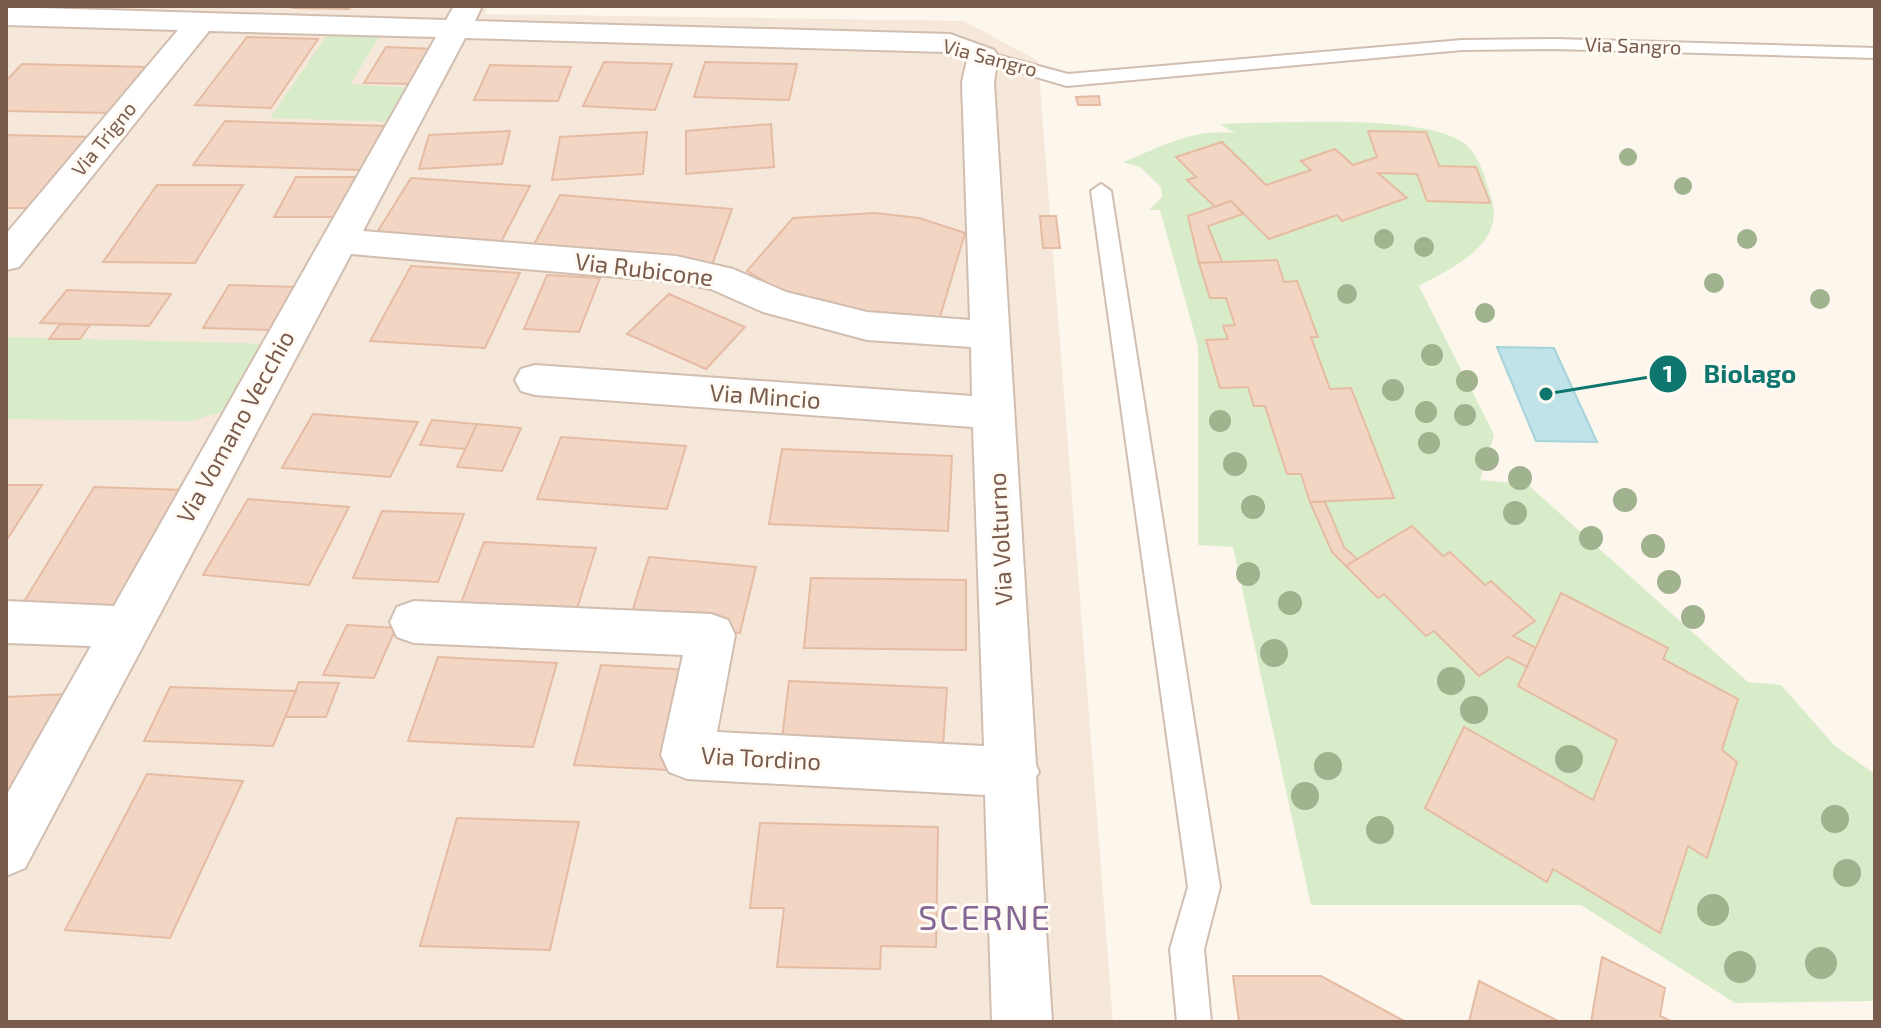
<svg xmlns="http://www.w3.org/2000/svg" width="1881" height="1028" font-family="'Exo 2',sans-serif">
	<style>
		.residential { fill: #f5e8da }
		.green { fill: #d8ecc9 }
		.water { fill: #bfe3e8; stroke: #a5d3da; stroke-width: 2 }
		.building { fill: #f3d5c3; stroke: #e6bba3; stroke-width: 2 }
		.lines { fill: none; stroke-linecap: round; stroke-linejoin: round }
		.service-casing { stroke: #d1beb0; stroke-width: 4 }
		.minor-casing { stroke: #d1beb0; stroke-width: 4 }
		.service { fill: #fff; fill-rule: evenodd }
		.minor { fill: #fff; fill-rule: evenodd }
		.tree { fill: #a0b28e }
		.labels { text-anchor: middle; stroke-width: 6; stroke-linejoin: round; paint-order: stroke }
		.far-street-label { font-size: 20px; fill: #7a5c4d; stroke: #fffaf3 }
		.street-label { font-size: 24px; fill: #7a5c4d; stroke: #fffaf3 }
		.near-quarter-label { font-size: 34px; letter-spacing: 2px; fill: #846695; stroke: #fffaf3 }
		.leader { fill: none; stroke: #0f766e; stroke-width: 3 }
		.callout-dot { fill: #0f766e; stroke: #fffaf3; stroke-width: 3 }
		.mark-label { font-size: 24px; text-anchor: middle; font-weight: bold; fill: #fff }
		.callout-label { font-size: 26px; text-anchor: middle; font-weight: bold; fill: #0f766e; stroke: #fffaf3; stroke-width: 6; stroke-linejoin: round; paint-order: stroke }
	</style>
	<rect width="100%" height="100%" fill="#fdf6ec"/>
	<!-- residential -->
	<polygon class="residential" points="6,6 488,6 485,14 964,21 1038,61 1113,1022 6,1022"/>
	<!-- green -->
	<g class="green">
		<polygon points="327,35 380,36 350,84 417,88 397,122 270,118"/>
		<path d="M1241,123C1293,123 1424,114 1464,143C1479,154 1486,180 1491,197C1507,244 1453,267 1419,286L1494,435L1480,480L1527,484L1748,682L1781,685L1835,746L1875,774V1001L1735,1003L1581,905H1311L1233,547L1198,545V346L1160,210H1149L1162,197L1161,187L1140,167L1123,162C1161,147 1193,128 1235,133L1220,124Z"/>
		<polygon points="6,337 276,344 226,411 190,421 6,419"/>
	</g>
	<!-- water -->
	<polygon class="water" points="1497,347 1554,348 1597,442 1536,441"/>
	<!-- building -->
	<g class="building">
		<polygon points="16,6 90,6 84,12 12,10"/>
		<polygon points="295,6 351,6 349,9 293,8"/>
		<polygon points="247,37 318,39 271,108 195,105"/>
		<polygon points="386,47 436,49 415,84 364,83"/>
		<polygon points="604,62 672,64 655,110 583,106"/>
		<polygon points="705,62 797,64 789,100 694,97"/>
		<polygon points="22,64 150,67 112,113 6,111 6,81"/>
		<polygon points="490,65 571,67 558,101 474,100"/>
		<polygon points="1099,96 1100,105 1078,105 1076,97"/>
		<polygon points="225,121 387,126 361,170 193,165"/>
		<polygon points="771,124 774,167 686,174 686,131"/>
		<polygon points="510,131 502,164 419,169 429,135"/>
		<polygon points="1368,131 1426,132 1439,166 1476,167 1490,203 1427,201 1417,174 1378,173 1407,198 1342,221 1337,215 1269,239 1231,201 1215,207 1187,180 1196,177 1176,157 1222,142 1266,185 1311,170 1301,161 1335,149 1353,165 1377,157"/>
		<polygon points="647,132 643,174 552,180 560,137"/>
		<polygon points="6,135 94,137 36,208 6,208"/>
		<polygon points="296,177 357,177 338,217 274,217"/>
		<polygon points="411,178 530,186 500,244 376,234"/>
		<polygon points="157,185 243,185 195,263 103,262"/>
		<polygon points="560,195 732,209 712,265 531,250"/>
		<polygon points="1231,201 1243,214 1208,226 1222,262 1199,263 1188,216"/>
		<polygon points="875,213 919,218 965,233 937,327 807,307 747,271 793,218"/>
		<polygon points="1040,216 1056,216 1060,248 1043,248"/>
		<polygon points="1277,260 1284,282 1297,281 1318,337 1311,337 1330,389 1351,388 1394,498 1310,502 1301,474 1287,474 1265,406 1254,406 1248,387 1220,388 1206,340 1228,339 1223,326 1235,325 1226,298 1210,298 1199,263"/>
		<polygon points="411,266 520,273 485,348 370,341"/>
		<polygon points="547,275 600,278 579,332 524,329"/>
		<polygon points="229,285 298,287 273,330 203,328"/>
		<polygon points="67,290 171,294 149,326 40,323"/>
		<polygon points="669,294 745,327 706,369 627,334"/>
		<polygon points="60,324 90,325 80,339 49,339"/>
		<polygon points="313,414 418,422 390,477 282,468"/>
		<polygon points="432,420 477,424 466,449 420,445"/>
		<polygon points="477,424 521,428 502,471 457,467"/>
		<polygon points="561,437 686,446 667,509 537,499"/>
		<polygon points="782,449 952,456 948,531 769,524"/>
		<polygon points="6,485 42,485 6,541"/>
		<polygon points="94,487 185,490 117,616 17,613"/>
		<polygon points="248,499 349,507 309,585 203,575"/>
		<polygon points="1310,502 1325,502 1344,547 1357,559 1346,566 1332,552"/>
		<polygon points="382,511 464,514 438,582 353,578"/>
		<polygon points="1412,526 1443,556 1450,552 1485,585 1491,581 1535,621 1513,636 1536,648 1527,667 1508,657 1479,676 1434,631 1426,636 1384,594 1378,598 1346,566"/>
		<polygon points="484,542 596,548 575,615 459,608"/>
		<polygon points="649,557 756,567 740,633 629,622"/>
		<polygon points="811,578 966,580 966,650 804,648"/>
		<polygon points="1561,593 1668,648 1663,659 1738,699 1722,750 1737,762 1707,858 1688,846 1660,933 1553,869 1547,882 1425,808 1464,727 1593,800 1617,740 1518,686"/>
		<polygon points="347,625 396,628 374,678 323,675"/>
		<polygon points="438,657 557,663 533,747 408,741"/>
		<polygon points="601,665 690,670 668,770 574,765"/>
		<polygon points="789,681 947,688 942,761 780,755"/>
		<polygon points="299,682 339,683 326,717 285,717"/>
		<polygon points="170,687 296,691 273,746 144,741"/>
		<polygon points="68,694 22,792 6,793 6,697"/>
		<polygon points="147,774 243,781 170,938 65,930"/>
		<polygon points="457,818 579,822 550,950 420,946"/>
		<polygon points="760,823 938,827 936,947 881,946 880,969 777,967 784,908 750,908"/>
		<polygon points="1602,957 1665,988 1660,1016 1673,1022 1591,1022"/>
		<polygon points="1233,976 1321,976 1406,1022 1239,1022"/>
		<polygon points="1479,981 1560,1022 1469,1022"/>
	</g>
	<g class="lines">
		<!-- service casing -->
		<g class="service-casing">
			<g id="service">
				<polygon points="1555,39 1875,48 1875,58 1555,49 1462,50 1067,86 977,60 974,56 983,51 1068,74 1462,40"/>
				<polygon points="1101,184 1111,191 1220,887 1204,949 1211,1022 1177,1022 1170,949 1188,887 1091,191"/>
			</g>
		</g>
		<!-- minor casing -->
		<g class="minor-casing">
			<path id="minor" d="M454,6H482L475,21L950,34L994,50L998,56L994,82L1036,765L1039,772L1036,777L1052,1022H992L985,795L687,779L669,772L661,755L683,655L414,643L397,637L390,622L397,607L414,601L711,614L728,620L735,635L717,732L984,746L973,427L535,395L521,391L515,380L521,369L535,365L972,396L971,347L867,340L763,312L711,289L676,282L351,254L25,868L6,876V796L91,646L6,643V601L114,606L436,37L209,31L19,267L6,270V234L178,30L6,25V7L446,20ZM465,38L946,52L967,60L962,82L970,320L867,312L786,292L733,269L676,256L363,231Z"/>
		</g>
		<!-- service -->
		<use href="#service" class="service"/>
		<!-- minor -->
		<use href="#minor" class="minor"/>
	</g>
	<!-- trees -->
	<g class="tree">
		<circle cx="1628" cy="157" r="9"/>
		<circle cx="1683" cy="186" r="9"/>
		<circle cx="1384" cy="239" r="10"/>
		<circle cx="1747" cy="239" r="10"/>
		<circle cx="1424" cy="247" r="10"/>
		<circle cx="1714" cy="283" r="10"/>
		<circle cx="1347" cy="294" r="10"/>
		<circle cx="1820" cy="299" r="10"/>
		<circle cx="1485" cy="313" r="10"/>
		<circle cx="1432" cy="355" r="11"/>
		<circle cx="1467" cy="381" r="11"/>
		<circle cx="1393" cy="390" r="11"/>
		<circle cx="1426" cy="412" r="11"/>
		<circle cx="1465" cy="415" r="11"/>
		<circle cx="1220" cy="421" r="11"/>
		<circle cx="1429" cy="443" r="11"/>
		<circle cx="1487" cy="459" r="12"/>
		<circle cx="1235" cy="464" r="12"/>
		<circle cx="1520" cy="478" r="12"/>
		<circle cx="1625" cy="500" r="12"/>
		<circle cx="1253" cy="507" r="12"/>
		<circle cx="1515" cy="513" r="12"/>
		<circle cx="1591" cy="538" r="12"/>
		<circle cx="1653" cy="546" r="12"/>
		<circle cx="1248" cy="574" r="12"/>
		<circle cx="1669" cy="582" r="12"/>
		<circle cx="1290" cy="603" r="12"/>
		<circle cx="1693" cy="617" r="12"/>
		<circle cx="1274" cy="653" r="14"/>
		<circle cx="1451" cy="681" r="14"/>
		<circle cx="1474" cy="710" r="14"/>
		<circle cx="1569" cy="759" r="14"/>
		<circle cx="1328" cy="766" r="14"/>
		<circle cx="1305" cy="796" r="14"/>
		<circle cx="1835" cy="819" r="14"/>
		<circle cx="1380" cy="830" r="14"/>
		<circle cx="1847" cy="873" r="14"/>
		<circle cx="1713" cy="910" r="16"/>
		<circle cx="1821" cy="963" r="16"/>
		<circle cx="1740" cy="967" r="16"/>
	</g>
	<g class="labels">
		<!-- far-street labels -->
		<g class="far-street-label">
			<text transform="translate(1633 46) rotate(2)" y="7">Via Sangro</text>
			<text transform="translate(990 58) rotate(15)" y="7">Via Sangro</text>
			<text transform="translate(104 139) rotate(-51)" y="7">Via Trigno</text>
		</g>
		<!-- street labels -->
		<g class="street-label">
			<text transform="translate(644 270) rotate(7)" y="8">Via Rubicone</text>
			<text transform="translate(765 397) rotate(4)" y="8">Via Mincio</text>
			<text transform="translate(236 427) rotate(-61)" y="8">Via Vomano Vecchio</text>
			<text transform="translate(1001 539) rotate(-93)" y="8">Via Volturno</text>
			<text transform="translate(761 759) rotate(3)" y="8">Via Tordino</text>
		</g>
		<!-- near-quarter labels -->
		<g class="near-quarter-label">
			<text x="985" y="930">SCERNE</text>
		</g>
	</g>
	<!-- callouts -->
	<path class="leader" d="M1546 394L1668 374"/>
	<g class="callout-dot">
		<circle cx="1546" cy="394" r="8"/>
		<circle cx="1668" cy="374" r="20"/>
	</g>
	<g class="mark-label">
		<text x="1668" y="382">1</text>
	</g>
	<g class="callout-label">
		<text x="1750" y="383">Biolago</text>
	</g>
	<!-- border -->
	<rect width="1881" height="1028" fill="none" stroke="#7a5c4d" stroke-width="16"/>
</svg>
